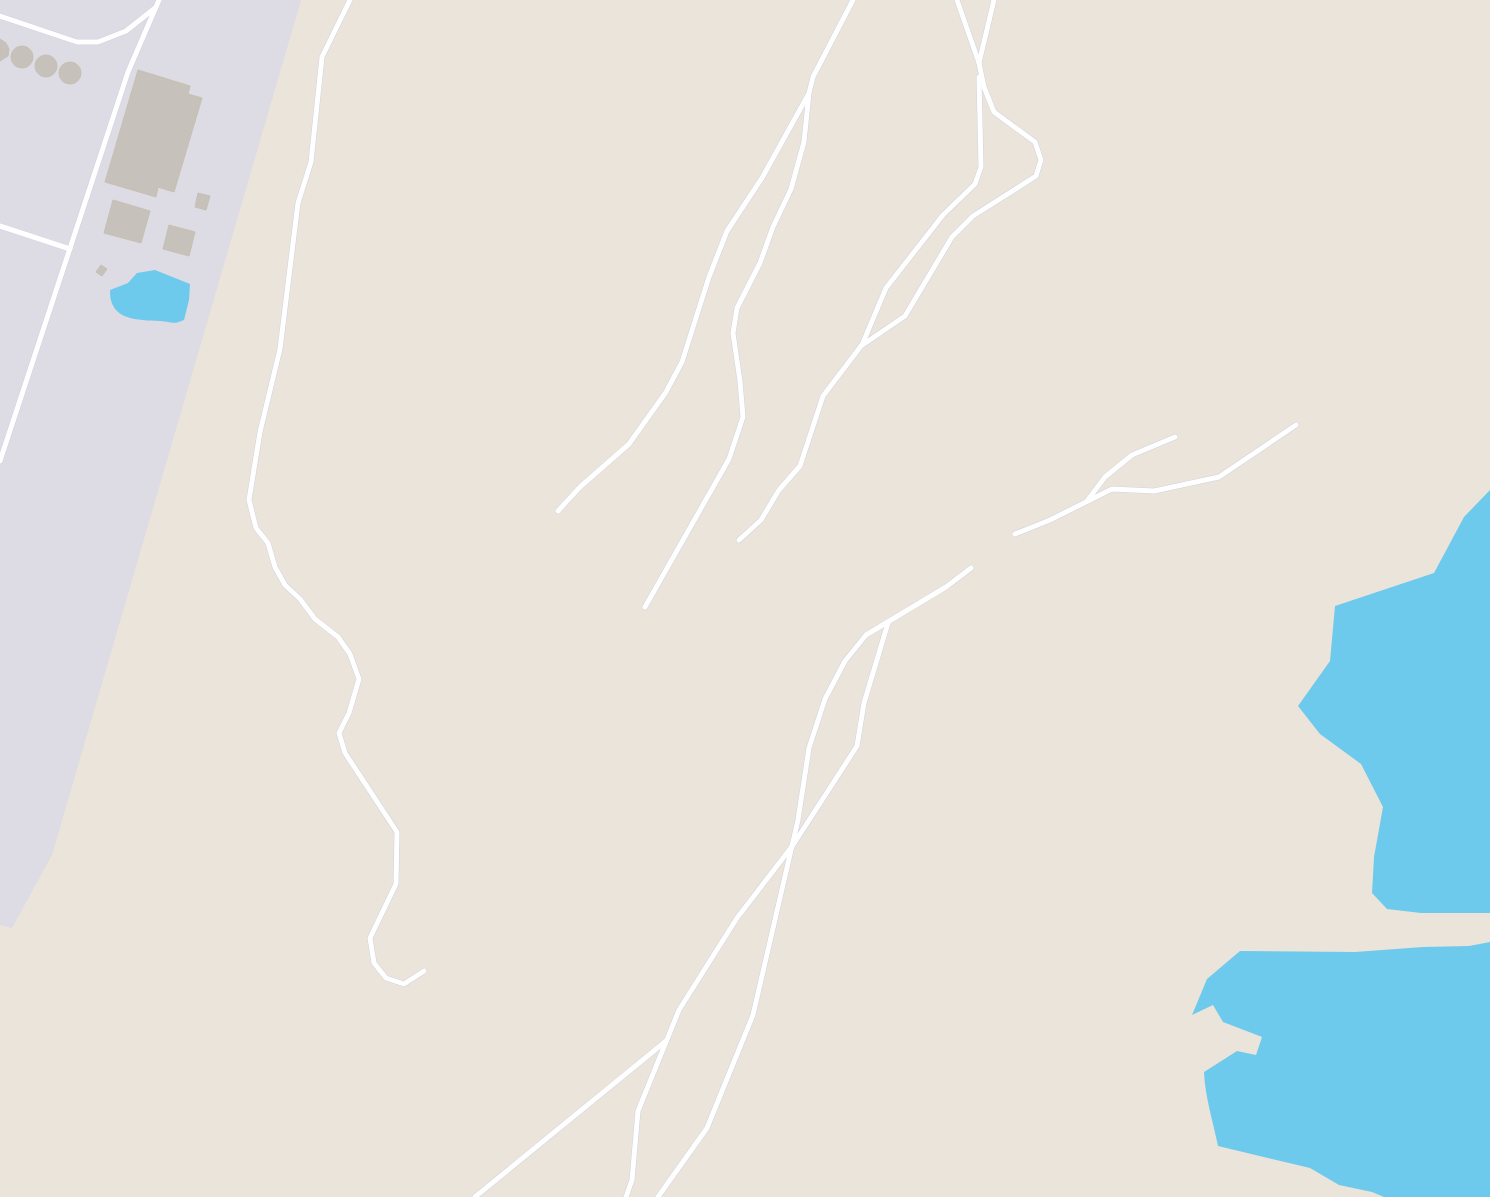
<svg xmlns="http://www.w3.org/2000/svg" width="1490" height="1197" font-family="'IBM Plex Sans',sans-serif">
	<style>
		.industrial { fill: #dddbe3 }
		.water { fill: #6ecaec }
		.building { fill: #c6c1ba; stroke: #c6c0b4 }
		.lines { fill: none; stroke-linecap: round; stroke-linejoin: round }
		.service-casing { stroke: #d0d3e1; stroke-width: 6 }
		.service { stroke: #fff; stroke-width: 5 }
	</style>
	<rect width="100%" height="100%" fill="#ebe4da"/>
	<!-- industrial -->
	<polygon class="industrial" points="0,0 301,0 52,855 12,928 0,925"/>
	<!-- water -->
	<g class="water">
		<path d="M155,270L190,284L189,300L184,320C173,325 172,322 160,321C138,320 109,321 110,290L128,283L137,273Z"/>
		<polygon points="1490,490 1490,913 1421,913 1387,909 1372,893 1374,857 1383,807 1361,764 1320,734 1298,706 1330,661 1335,606 1434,573 1464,517"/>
		<path d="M1490,942V1197H1384L1372,1192L1339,1185L1310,1168L1218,1146C1213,1121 1205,1097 1204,1072L1237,1051L1256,1055L1262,1037L1223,1022L1213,1005L1192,1015L1207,979L1240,951L1355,952L1423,947L1469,946Z"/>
	</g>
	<!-- building -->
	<g class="building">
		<polygon points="0,39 6,43 9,49 8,56 0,61"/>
		<circle cx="22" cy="57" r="11"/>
		<circle cx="46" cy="66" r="11"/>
		<circle cx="70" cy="73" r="11"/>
		<polygon points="138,70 190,86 188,94 202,98 174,192 158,187 156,197 105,182"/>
		<polygon points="198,193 210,196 206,210 195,207"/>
		<polygon points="113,200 150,211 141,243 104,233"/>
		<polygon points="169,225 195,232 189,256 163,249"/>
		<polygon points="101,265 107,269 102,276 96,272"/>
	</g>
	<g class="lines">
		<!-- service casing -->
		<g class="service-casing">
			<g id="service">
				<polyline points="350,0 322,57 311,162 298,203 280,349 260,432 249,500 256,528 268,543 275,567 285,585 300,599 315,619 338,637 350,654 359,679 349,713 339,733 345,753 397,832 396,884 370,938 374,963 386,978 404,984 424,971"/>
				<polyline points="957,0 979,63"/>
				<polyline points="0,16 77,42 98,42 126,31 155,8"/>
				<polyline points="0,226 70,249"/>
				<polyline points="862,345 886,288 943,215 975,184 981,167 979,77"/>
				<polyline points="0,461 128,72 159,0"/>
				<polyline points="1087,501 1105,477 1132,455 1175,437"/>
				<polyline points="558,511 580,487 629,444 666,392 682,362 709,277 727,231 762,178 808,95"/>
				<polyline points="1015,534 1050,520 1112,489 1154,491 1219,477 1296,425"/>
				<polyline points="739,540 761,520 779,490 800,466 823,396 861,346 905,316 952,237 973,216 1036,176 1041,160 1035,142 994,112 984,87 979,63 994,0"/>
				<polyline points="645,607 729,459 743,417 740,381 733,333 737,308 760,263 773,227 791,189 804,142 809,93 813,77 853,0"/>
				<polyline points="475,1197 666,1041"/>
				<polyline points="626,1197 632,1180 638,1111 679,1010 737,918 793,845 857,746 864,703 888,623"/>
				<polyline points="658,1197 707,1128 753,1015 798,820 809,748 825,699 845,661 866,635 946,587 971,568"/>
			</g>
		</g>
		<!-- service -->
		<use href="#service" class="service"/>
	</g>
</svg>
